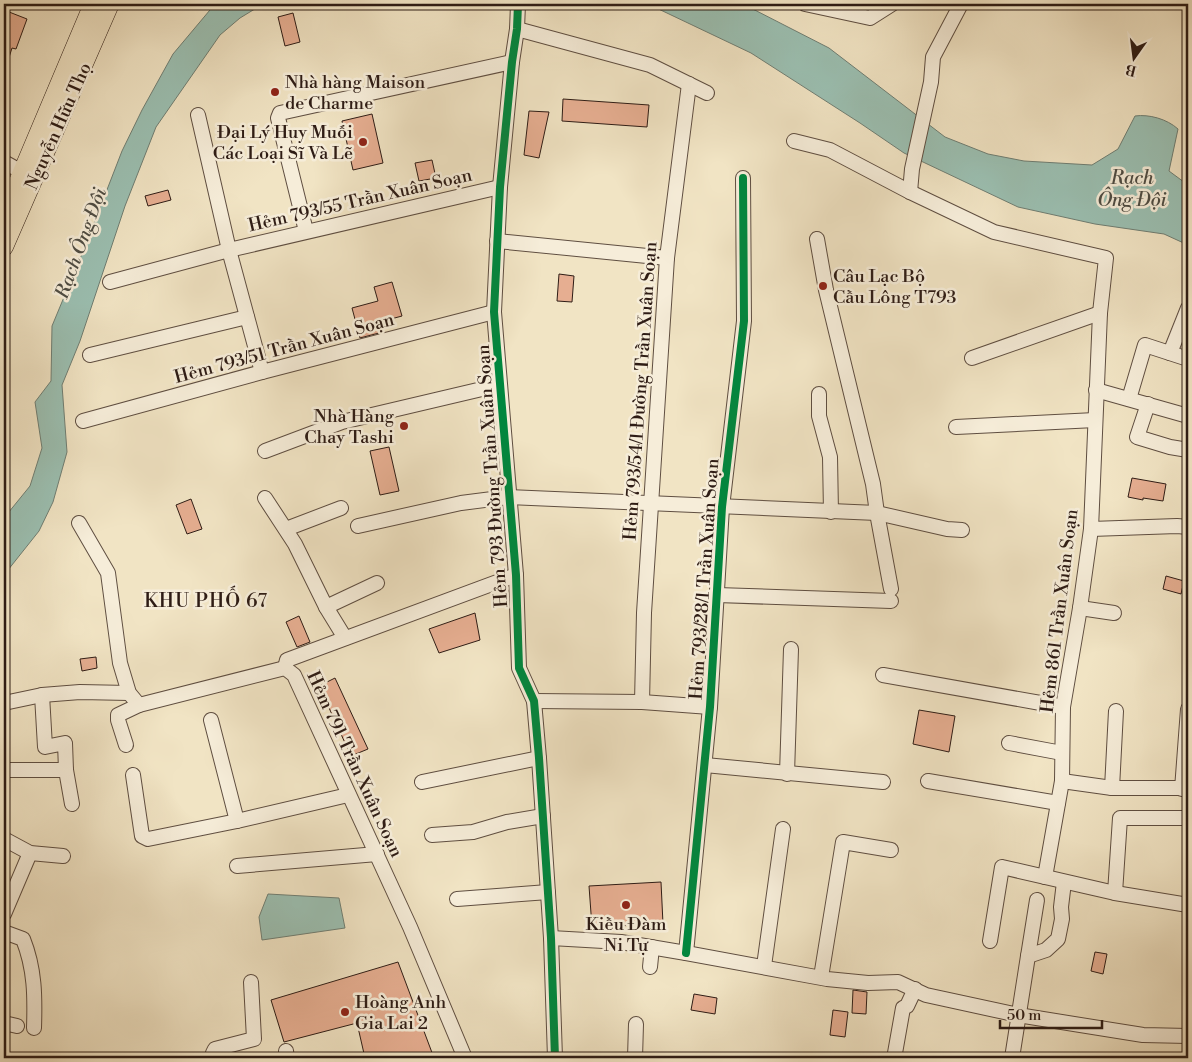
<svg xmlns="http://www.w3.org/2000/svg" width="1192" height="1062" font-family="'Libre Bodoni',serif">
	<style>
		.water { fill: #9bbfb1; stroke: #6f7e73 }
		.building { fill: #e6ae91; stroke: #2e1c15 }
		.lines { fill: none; stroke-linecap: round; stroke-linejoin: round }
		.minor-casing { stroke: #5f4e41; stroke-width: 16 }
		.major-casing { stroke: #2e1c15; stroke-width: 19 }
		.minor { stroke: #f6edd9; stroke-width: 14 }
		.major { stroke: #f1e4c4; stroke-width: 18 }
		.cycleway-casing { stroke: #f6edd9; stroke-width: 11 }
		.cycleway { stroke: #00873e; stroke-width: 8 }
		.poi-dot { fill: #8f2418; stroke: #f6edd9; stroke-width: 2 }
		.labels { text-anchor: middle; stroke-width: 5; stroke-linejoin: round; paint-order: stroke }
		.poi-label { font-size: 18px; fill: #2e1c15; stroke: #f6edd9; text-anchor: start }
		.street-label { font-size: 18px; fill: #2e1c15; stroke: #f6edd9 }
		.water-label { font-size: 19px; font-style: italic; fill: #4f4d44; stroke: #f6edd9 }
		.neighbourhood-label { font-size: 19px; letter-spacing: 1px; fill: #2e1c15; stroke: #f6edd9 }
	</style>
	<rect width="100%" height="100%" fill="#f1e4c4"/>
	<filter id="stains"><feTurbulence type="fractalNoise" baseFrequency=".004" numOctaves="4"/><feColorMatrix values="0 0 0 0 .2 0 0 0 0 .09 0 0 0 0 .02 0 0 0 .5 -.17"/></filter>
	<radialGradient id="worn" r=".72"><stop offset=".6" stop-color="#630" stop-opacity="0"/><stop offset="1" stop-color="#630" stop-opacity=".3"/></radialGradient>
	<!-- water -->
	<g class="water">
		<polygon points="215,4 263,4 240,18 220,35 156,127 125,206 80,341 62,385 67,452 53,502 39,531 4,575 4,518 30,486 42,448 35,402 51,381 52,326 84,249 122,151 142,110 173,54"/>
		<path d="M648,4H743L829,48L945,137L988,154L1024,161L1092,165L1118,149L1135,116C1149,114 1167,119 1178,129L1169,171L1188,185V245L1164,234L1095,224L1018,207L904,153L860,123L751,53Z"/>
		<polygon points="268,894 339,898 345,928 262,940 259,917"/>
	</g>
	<!-- building -->
	<g class="building">
		<polygon points="4,10 27,19 16,49 12,48 6,67 4,67"/>
		<polygon points="293,13 300,42 285,46 278,17"/>
		<polygon points="563,99 649,105 647,127 562,121"/>
		<polygon points="529,111 549,112 539,158 524,155"/>
		<polygon points="372,114 383,163 353,170 342,121"/>
		<polygon points="432,160 436,178 419,181 415,163"/>
		<polygon points="168,190 171,200 148,206 145,196"/>
		<polygon points="559,274 574,276 572,302 557,301"/>
		<polygon points="392,282 402,316 376,323 379,333 360,338 352,308 378,301 374,287"/>
		<polygon points="389,447 399,491 380,495 370,451"/>
		<polygon points="1132,478 1166,484 1163,501 1143,498 1143,500 1128,497"/>
		<polygon points="191,499 202,529 187,534 176,505"/>
		<polygon points="1166,576 1184,581 1181,594 1163,589"/>
		<polygon points="475,613 480,640 439,653 429,629"/>
		<polygon points="299,616 310,642 297,647 286,622"/>
		<polygon points="96,657 97,668 82,671 80,659"/>
		<polygon points="335,678 368,749 351,756 319,686"/>
		<polygon points="919,710 955,716 949,752 913,744"/>
		<polygon points="661,882 663,924 592,927 589,886"/>
		<polygon points="1095,952 1107,954 1103,974 1091,971"/>
		<polygon points="398,962 434,1058 365,1058 357,1023 284,1042 271,1000"/>
		<polygon points="853,990 867,992 866,1014 852,1013"/>
		<polygon points="694,994 717,998 715,1014 691,1010"/>
		<polygon points="833,1010 848,1012 845,1037 830,1035"/>
	</g>
	<g class="lines">
		<!-- minor casing -->
		<g class="minor-casing">
			<g id="minor">
				<polyline points="518,4 517,29 512,62 500,187 494,312 516,575 519,668 534,701 539,758 551,938 555,1058"/>
				<polyline points="805,4 870,18 892,4"/>
				<polyline points="517,29 650,65 707,93"/>
				<polyline points="198,115 229,250 262,372"/>
				<polyline points="794,141 830,150 910,192 994,232 1106,258 1100,313 1091,529 1080,608 1063,707 1062,781 1045,877"/>
				<polyline points="4,162 22,172"/>
				<polyline points="910,192 912,169 931,82 933,57 961,4"/>
				<polyline points="306,231 278,118 280,113 512,62"/>
				<polyline points="817,239 826,290 873,484 877,513 891,589"/>
				<polyline points="497,241 667,258"/>
				<polyline points="110,282 229,250 500,187"/>
				<polyline points="1170,353 1188,308"/>
				<polyline points="90,355 247,317"/>
				<polyline points="972,358 1100,313"/>
				<polyline points="1096,390 1188,416"/>
				<polyline points="819,394 819,416 830,457 831,512"/>
				<polyline points="1129,399 1145,345 1188,359"/>
				<polyline points="1148,404 1137,437 1170,447 1188,450"/>
				<polyline points="83,421 262,372 494,312"/>
				<path d="M956,427C1003,425 1048,422 1095,420"/>
				<polyline points="265,451 342,422 499,385"/>
				<polyline points="265,498 295,544 326,607 345,638"/>
				<polyline points="79,523 108,573 120,663 129,693 139,705 285,668 294,675 410,927 465,1058"/>
				<polyline points="358,526 461,503 508,497 877,513 947,529 962,530"/>
				<polyline points="286,529 341,508"/>
				<polyline points="1091,529 1177,526 1188,527"/>
				<polyline points="717,595 891,601"/>
				<polyline points="326,607 377,583"/>
				<polyline points="1080,608 1114,613"/>
				<polyline points="285,668 287,660 516,575"/>
				<polyline points="883,675 1063,707"/>
				<polyline points="42,695 45,747 65,743 66,770 72,804"/>
				<polyline points="534,701 642,702 710,707"/>
				<polyline points="642,702 644,613 667,258 689,84"/>
				<polyline points="4,703 42,695 80,692 129,693"/>
				<polyline points="211,720 237,821"/>
				<polyline points="1009,743 1062,753"/>
				<polyline points="126,745 118,720 118,715 139,705"/>
				<polyline points="705,765 883,782"/>
				<polyline points="4,770 66,770"/>
				<polyline points="787,774 791,649"/>
				<polyline points="133,775 142,836 148,839 237,821 348,795"/>
				<polyline points="928,781 1058,803"/>
				<polyline points="1062,781 1112,788 1188,788"/>
				<polyline points="422,782 539,758"/>
				<polyline points="1112,788 1116,711"/>
				<polyline points="1182,789 1188,709"/>
				<polyline points="432,835 473,832 507,822 543,816"/>
				<polyline points="4,839 30,853 63,856"/>
				<polyline points="237,866 377,854"/>
				<polyline points="1115,893 1120,818 1188,818"/>
				<polyline points="457,899 548,892"/>
				<polyline points="4,914 30,853"/>
				<path d="M4,932L23,939C35,969 35,997 34,1028"/>
				<polyline points="551,938 621,942 686,953 827,979 868,983 898,982 926,995 1018,1015 1143,1035 1188,1036"/>
				<polyline points="990,941 1002,867 1115,893 1188,905"/>
				<polyline points="686,953 710,707 722,507 744,321 743,178"/>
				<polyline points="1028,956 1037,900"/>
				<polyline points="764,966 783,829"/>
				<polyline points="650,967 652,947"/>
				<polyline points="821,977 843,842 891,850"/>
				<polyline points="4,1023 17,1026"/>
				<polyline points="286,1051 287,1058"/>
				<polyline points="895,1053 903,1008 907,1006 915,989"/>
				<polyline points="214,1058 213,1053 215,1049 254,1039 251,982"/>
				<polyline points="635,1058 636,1024"/>
				<polyline points="1012,1058 1028,956 1046,950 1058,939 1062,919 1061,907 1064,882"/>
			</g>
		</g>
		<!-- major casing -->
		<g class="major-casing">
			<g id="major">
				<polyline points="4,215 93,4"/>
				<polyline points="4,247 110,4"/>
			</g>
		</g>
		<!-- minor -->
		<use href="#minor" class="minor"/>
		<!-- major -->
		<use href="#major" class="major"/>
		<!-- cycleway casing -->
		<g class="cycleway-casing">
			<g id="cycleway">
				<polyline points="518,4 517,29 512,62 500,187 494,312 516,575 519,668 534,701 539,758 551,938 555,1058"/>
				<polyline points="686,953 710,707 722,507 744,321 743,178"/>
			</g>
		</g>
		<!-- cycleway -->
		<use href="#cycleway" class="cycleway"/>
	</g>
	<!-- markers -->
	<g class="poi-dot">
		<circle cx="275" cy="92" r="5"/>
		<circle cx="363" cy="142" r="5"/>
		<circle cx="823" cy="286" r="5"/>
		<circle cx="404" cy="426" r="5"/>
		<circle cx="626" cy="905" r="5"/>
		<circle cx="345" cy="1012" r="5"/>
	</g>
	<g class="labels">
		<!-- poi labels -->
		<g class="poi-label">
			<text x="285" y="88">Nhà hàng Maison<tspan x="285" dy="21">de Charme</tspan></text>
			<text x="353" y="138" text-anchor="end">Đại Lý Huy Muối<tspan x="353" dy="21">Các Loại Sĩ Và Lẽ</tspan></text>
			<text x="833" y="282">Câu Lạc Bộ<tspan x="833" dy="21">Cầu Lông T793</tspan></text>
			<text x="394" y="422" text-anchor="end">Nhà Hàng<tspan x="394" dy="21">Chay Tashi</tspan></text>
			<text x="626" y="930" text-anchor="middle">Kiều Đàm<tspan x="626" dy="21">Ni Tự</tspan></text>
			<text x="355" y="1008">Hoàng Anh<tspan x="355" dy="21">Gia Lai 2</tspan></text>
		</g>
		<!-- street labels -->
		<g class="street-label">
			<text transform="translate(58 126) rotate(-66)" y="6">Nguyễn Hữu Thọ</text>
			<text transform="translate(360 200) rotate(-13)" y="6">Hẻm 793/55 Trần Xuân Soạn</text>
			<text transform="translate(284 348) rotate(-15)" y="6">Hẻm 793/51 Trần Xuân Soạn</text>
			<text transform="translate(640 391) rotate(-86)" y="6">Hẻm 793/54/1 Đường Trần Xuân Soạn</text>
			<text transform="translate(492 476) rotate(-94)" y="6">Hẻm 793 Đường Trần Xuân Soạn</text>
			<text transform="translate(704 579) rotate(-86)" y="6">Hẻm 793/28/1 Trần Xuân Soạn</text>
			<text transform="translate(1059 611) rotate(-83)" y="6">Hẻm 861 Trần Xuân Soạn</text>
			<text transform="translate(355 764) rotate(65)" y="6">Hẻm 791 Trần Xuân Soạn</text>
		</g>
		<!-- water labels -->
		<g class="water-label">
			<text x="1132" y="184">Rạch<tspan x="1132" dy="22">Ông Đội</tspan></text>
			<text transform="translate(80 243) rotate(-70)" y="7">Rạch Ông Đội</text>
		</g>
		<!-- neighbourhood labels -->
		<g class="neighbourhood-label">
			<text x="206" y="607">KHU PHỐ 67</text>
		</g>
	</g>
	<!-- margin -->
	<rect width="1192" height="1062" fill="none" stroke="#f1e4c4" stroke-width="20"/>
	<rect x="5" y="5" width="1182" height="1052" fill="none" stroke="#2e1c15" stroke-width="2.5"/>
	<rect x="10" y="10" width="1172" height="1042" fill="none" stroke="#2e1c15"/>
	<!-- north arrow -->
	<g transform="translate(1134 58) rotate(194)" stroke="#f6edd9" stroke-width="4" paint-order="stroke">
	<path d="M0-4L9 19L0 12L-9 19Z" fill="#2e1c15"/>
	<text y="-8" font-size="14" font-weight="bold" text-anchor="middle" fill="#2e1c15">B</text>
	</g>
	<!-- scale -->
	<path d="M1000 1020v8h102v-8" fill="none" stroke="#2e1c15" stroke-width="2.5"/>
	<text x="1007" y="1020" font-size="15" fill="#2e1c15" stroke="#f6edd9" stroke-width="4" paint-order="stroke">50 m</text>
	<rect width="100%" height="100%" filter="url(#stains)"/>
	<rect width="100%" height="100%" fill="url(#worn)"/>
</svg>
